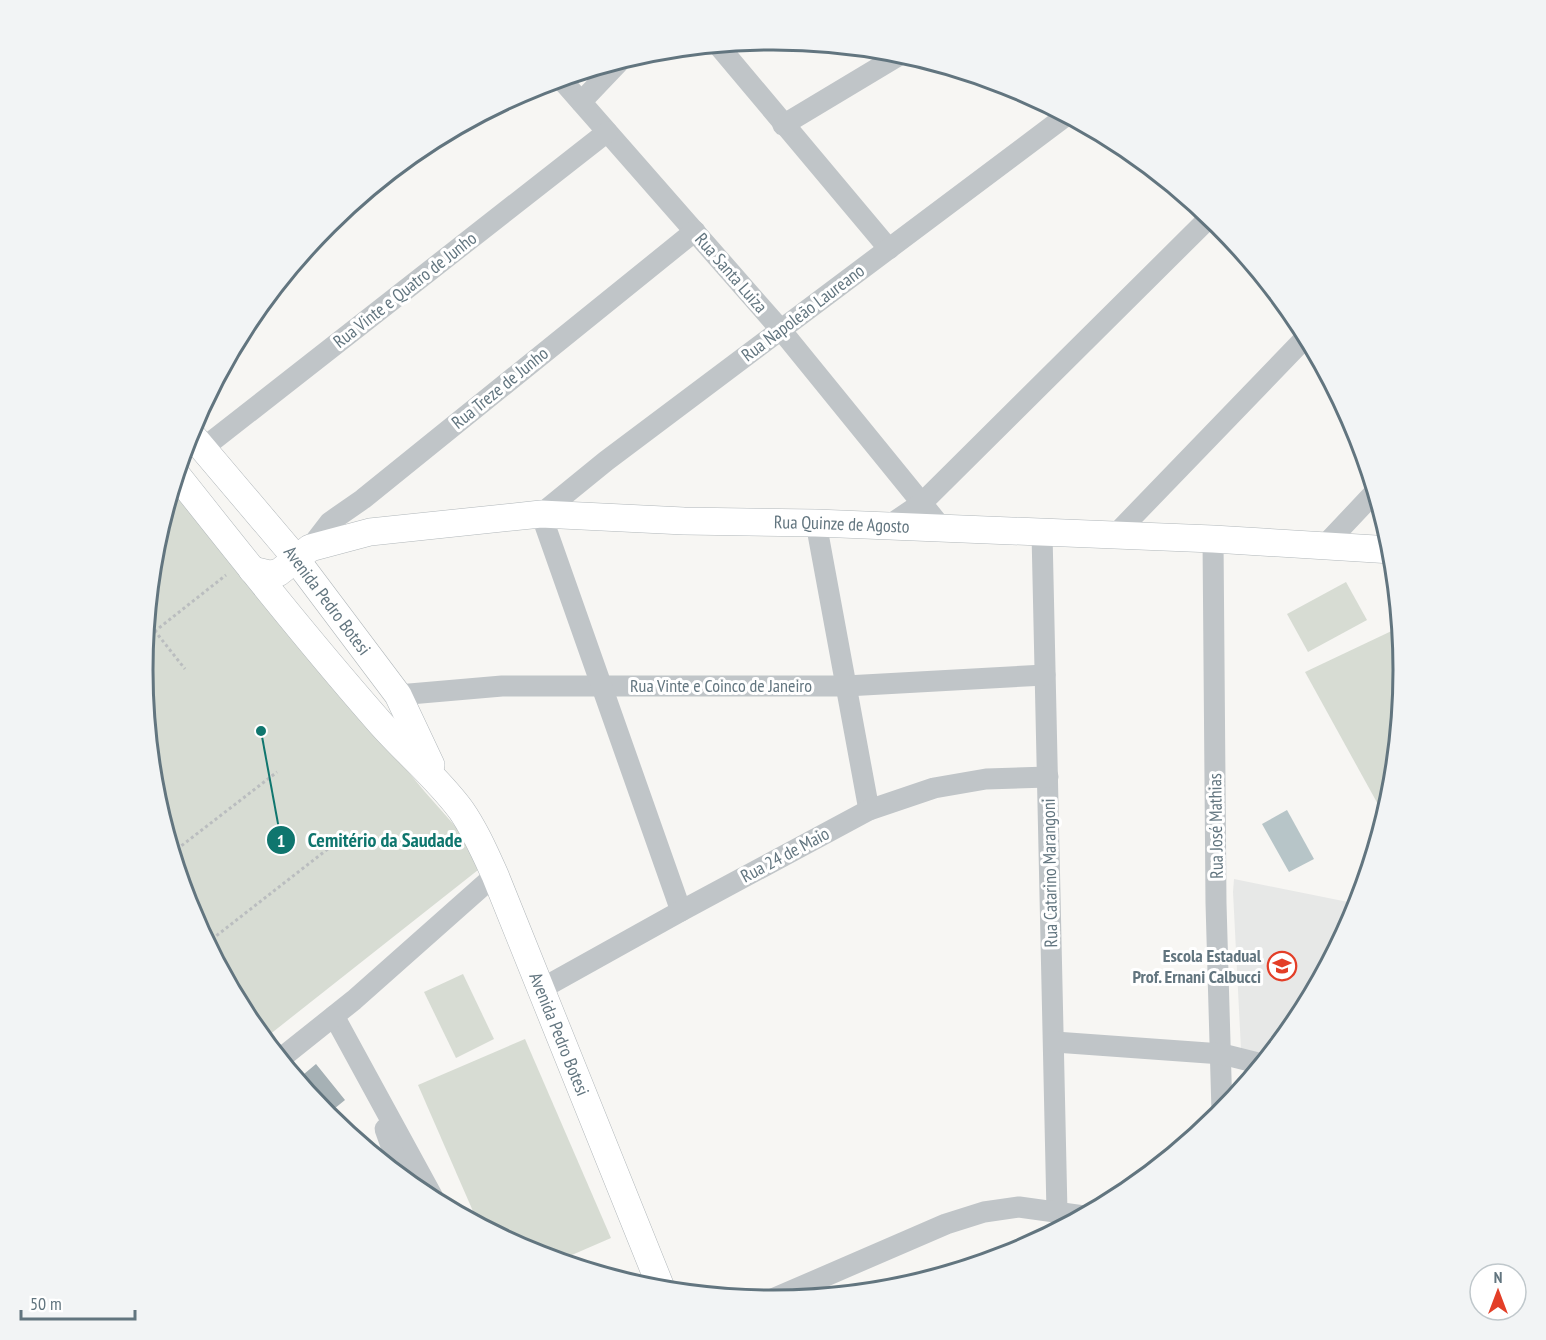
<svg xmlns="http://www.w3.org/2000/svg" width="1546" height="1340" font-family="'PT Sans Narrow',sans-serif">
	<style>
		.built { fill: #e7e8e7 }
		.green { fill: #d7dcd3 }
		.water { fill: #b7c5c8 }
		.building { fill: #a6b1b5 }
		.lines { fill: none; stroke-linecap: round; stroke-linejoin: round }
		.major-casing { stroke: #b1b7ba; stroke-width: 28 }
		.path { stroke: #babdbf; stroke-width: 3; stroke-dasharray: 3 3; stroke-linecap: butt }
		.minor { stroke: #c0c5c8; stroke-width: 21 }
		.major { stroke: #fff; stroke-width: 27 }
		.labels { text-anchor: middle; stroke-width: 6; stroke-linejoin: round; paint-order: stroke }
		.street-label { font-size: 18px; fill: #62757f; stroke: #fff }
		.poi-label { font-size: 18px; font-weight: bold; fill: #62757f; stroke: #fff; text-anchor: end }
		.rim { fill: none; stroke: #62757f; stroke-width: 3 }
		.leader { fill: none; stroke: #0f766e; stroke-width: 2 }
		.callout-dot { fill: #0f766e; stroke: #fff; stroke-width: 2 }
		.mark-label { font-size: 18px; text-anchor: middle; font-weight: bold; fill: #fff }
		.callout-label { font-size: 20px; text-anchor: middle; font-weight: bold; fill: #0f766e; stroke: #fff; stroke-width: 6; stroke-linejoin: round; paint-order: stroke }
	</style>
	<rect width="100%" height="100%" fill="#f7f6f3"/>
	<!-- built -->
	<polygon class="built" points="1234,879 1358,904 1297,1021 1270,1055 1241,1049 1233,892"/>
	<!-- green -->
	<g class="green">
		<polygon points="173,486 425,792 471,844 478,870 264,1039 248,1020 190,911 154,793 142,670 154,547"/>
		<polygon points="1346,582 1367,620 1308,652 1287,614"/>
		<polygon points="1400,627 1404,670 1392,793 1385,817 1305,672"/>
		<polygon points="463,974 494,1039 456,1058 424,992"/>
		<polygon points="525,1039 611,1238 558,1261 531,1253 479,1225 418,1085"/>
	</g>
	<!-- water -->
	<polygon class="water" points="1287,810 1314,859 1289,872 1262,824"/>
	<!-- building -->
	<polygon class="building" points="316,1064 345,1100 329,1113 318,1101 316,1103 298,1079"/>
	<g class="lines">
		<!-- major casing -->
		<g class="major-casing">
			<g id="major">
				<path id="s1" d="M189,432L289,550L398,695L431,765"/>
				<path id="s2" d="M176,474C241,556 306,638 375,717C402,749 436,776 461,810C475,830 485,853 495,875L662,1290"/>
				<path id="s3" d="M252,570L269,574L278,573L310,548L370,532L541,514L684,521L816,523L1213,539L1392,550"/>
			</g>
		</g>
		<!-- path -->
		<g class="path">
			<polyline points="147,621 185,669"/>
			<polyline points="145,639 226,575"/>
			<polyline points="150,750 156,745"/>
			<polyline points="172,853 277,772"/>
			<polyline points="207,943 347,834"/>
		</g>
		<!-- minor -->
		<g class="minor">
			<polyline points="717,44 889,249"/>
			<polyline points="560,78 781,330 942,528"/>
			<polyline points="581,102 621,60"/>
			<polyline points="783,125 903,53"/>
			<polyline points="202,449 607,132"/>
			<polyline points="816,523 869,810"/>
			<polyline points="888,526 922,503 1210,217"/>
			<polyline points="1042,533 1057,1212"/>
			<polyline points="1115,535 1307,336"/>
			<polyline points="1213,539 1216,903 1222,1112"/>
			<polyline points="1325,545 1375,492"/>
			<polyline points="310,548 330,522 363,499 695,231"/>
			<polyline points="398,695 502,686 846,686 1045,675"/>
			<polyline points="681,911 541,514 606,461 1067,115"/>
			<polyline points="541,989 681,911 869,810 934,788 986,779 1048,777"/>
			<polyline points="334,1016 435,1201"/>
			<polyline points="1055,1042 1222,1054 1262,1064"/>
			<polyline points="280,1059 354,1000 495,875"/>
			<polyline points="385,1129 395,1157 397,1173"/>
			<polyline points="768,1301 946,1224 984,1212 1019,1207 1084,1216"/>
		</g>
		<!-- major -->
		<use href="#major" class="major"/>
	</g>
	<!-- icons -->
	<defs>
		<g id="school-ring" transform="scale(1.5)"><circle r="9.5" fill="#fff" stroke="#e33e27" stroke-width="1.5"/><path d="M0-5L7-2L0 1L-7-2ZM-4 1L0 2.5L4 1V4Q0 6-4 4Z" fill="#e33e27"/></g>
	</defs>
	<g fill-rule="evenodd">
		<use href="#school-ring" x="1282" y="966"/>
	</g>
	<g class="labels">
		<!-- street labels -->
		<g class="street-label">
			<text transform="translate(731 273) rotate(49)" y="6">Rua Santa Luiza</text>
			<text transform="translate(405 290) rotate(-38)" y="6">Rua Vinte e Quatro de Junho</text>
			<text transform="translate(803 313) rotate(-37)" y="6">Rua Napoleão Laureano</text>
			<text transform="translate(500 388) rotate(-39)" y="6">Rua Treze de Junho</text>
			<text dy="6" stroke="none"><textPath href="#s3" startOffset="602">Rua Quinze de Agosto</textPath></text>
			<text dy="6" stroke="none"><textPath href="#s1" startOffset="218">Avenida Pedro Botesi</textPath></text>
			<text x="721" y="692">Rua Vinte e Coinco de Janeiro</text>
			<text transform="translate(1216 826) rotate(-91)" y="6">Rua José Mathias</text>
			<text transform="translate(785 855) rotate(-28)" y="6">Rua 24 de Maio</text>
			<text transform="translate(1050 873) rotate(-91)" y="6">Rua Catarino Marangoni</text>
			<text dy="6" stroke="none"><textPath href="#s2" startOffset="686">Avenida Pedro Botesi</textPath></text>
		</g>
		<!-- poi labels -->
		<g class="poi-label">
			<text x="1261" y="962">Escola Estadual<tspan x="1261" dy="21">Prof. Ernani Calbucci</tspan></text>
		</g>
	</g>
	<!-- crop -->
	<path d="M0 0H1546V1340H0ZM153 670a620 620 0 1 1 1240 0a620 620 0 1 1-1240 0Z" fill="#f2f4f5" fill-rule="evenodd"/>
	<path class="rim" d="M153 670a620 620 0 1 1 1240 0a620 620 0 1 1-1240 0Z"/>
	<!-- callouts -->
	<path class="leader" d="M261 731L281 840"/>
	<g class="callout-dot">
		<circle cx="261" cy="731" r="6"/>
		<circle cx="281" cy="840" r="15"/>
	</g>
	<g class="mark-label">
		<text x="281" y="847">1</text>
	</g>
	<g class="callout-label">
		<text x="385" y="847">Cemitério da Saudade</text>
	</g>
	<!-- north arrow -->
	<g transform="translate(1498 1292)"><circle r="28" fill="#ffffff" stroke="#c0c8cc" stroke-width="1.5"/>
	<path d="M0-4.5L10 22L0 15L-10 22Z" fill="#e33e27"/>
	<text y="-9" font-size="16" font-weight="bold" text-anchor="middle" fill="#62757f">N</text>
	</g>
	<!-- scale -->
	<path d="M21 1310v9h114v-9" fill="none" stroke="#62757f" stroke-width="3"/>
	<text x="30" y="1310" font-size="18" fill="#62757f" stroke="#ffffff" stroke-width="4.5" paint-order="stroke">50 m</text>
</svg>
